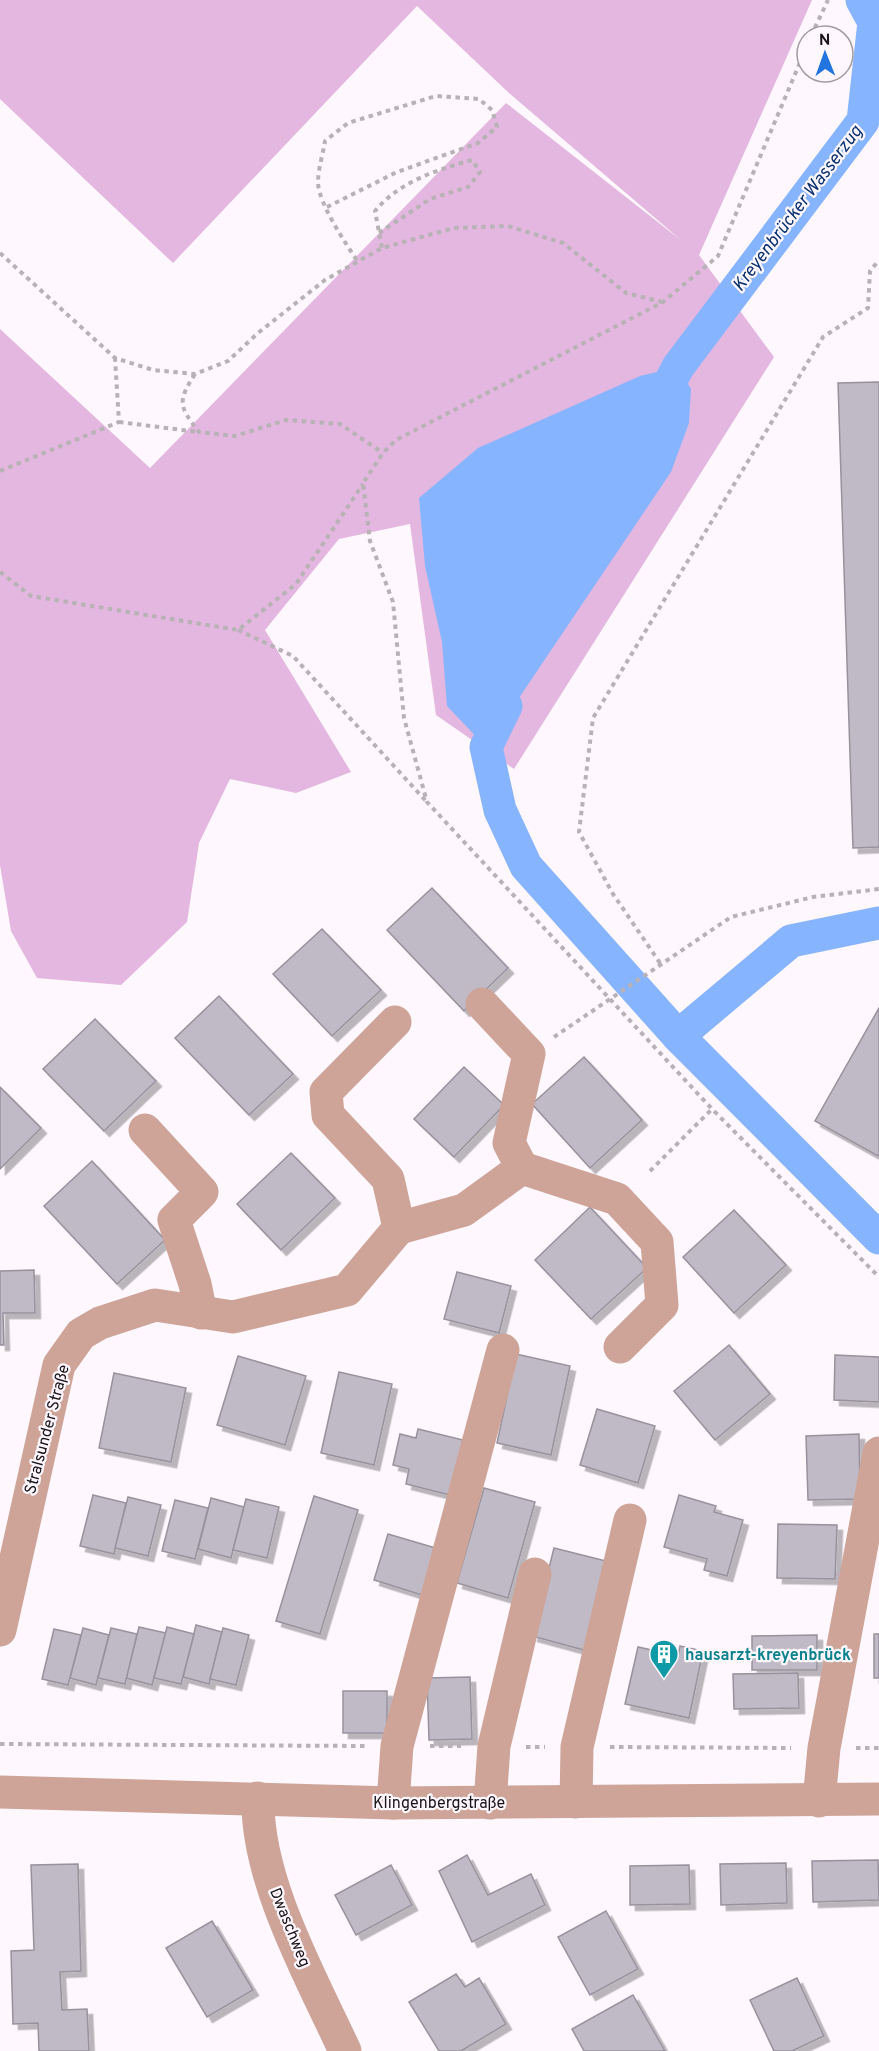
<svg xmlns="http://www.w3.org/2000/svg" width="879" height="2051" font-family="Overpass,sans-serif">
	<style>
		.green { fill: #e3b7df }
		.water { fill: #87b4fe }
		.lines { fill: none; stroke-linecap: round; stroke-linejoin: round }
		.canal { stroke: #87b4fe; stroke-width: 33 }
		.building { fill: #c0bac6; stroke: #98929e; stroke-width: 1.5; filter: url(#shadow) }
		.path { stroke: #b8b2b7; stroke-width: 4; stroke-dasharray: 4.5 4.5; stroke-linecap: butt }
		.minor { stroke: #cea498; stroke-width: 33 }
		.labels { text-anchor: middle; stroke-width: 4.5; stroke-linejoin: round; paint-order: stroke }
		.street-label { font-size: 16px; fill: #181417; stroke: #fef7fd }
		.culture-label { font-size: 16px; font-weight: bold; fill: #0d838f; stroke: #fef7fd; text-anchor: start }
		.water-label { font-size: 18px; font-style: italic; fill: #0b3372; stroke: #fef7fd }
	</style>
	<defs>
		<filter id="shadow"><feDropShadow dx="5.5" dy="5.5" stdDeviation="0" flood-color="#0004"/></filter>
	</defs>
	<rect width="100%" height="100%" fill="#fef7fd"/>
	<!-- green -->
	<polygon class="green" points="0,0 812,0 699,255 774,357 514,769 436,715 410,524 339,539 265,630 351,772 296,793 230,779 199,843 187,922 121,985 37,978 11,931 0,865 0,329 150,468 506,103 682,241 509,93 417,6 173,263 0,99"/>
	<!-- water -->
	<polygon class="water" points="678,367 691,389 689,423 671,472 486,747 447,706 442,642 425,566 419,498 478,448 640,376"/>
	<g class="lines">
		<!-- canal -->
		<g class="canal">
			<polyline points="658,406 678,367 863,121 874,22 862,0"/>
			<polyline points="506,706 486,747 500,810 526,866 678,1036 879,1238"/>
			<polyline points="678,1036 791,941 879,923"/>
		</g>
	</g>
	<!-- building -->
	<g class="building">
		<polygon points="879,382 879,847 853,848 838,383"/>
		<polygon points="432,888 508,968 464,1011 387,930"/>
		<polygon points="322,929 381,990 332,1036 273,974"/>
		<polygon points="219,996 293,1074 249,1115 175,1038"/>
		<polygon points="879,1008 879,1154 878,1156 815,1121"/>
		<polygon points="95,1019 156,1081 104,1131 43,1069"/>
		<polygon points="584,1057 642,1120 590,1168 532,1104"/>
		<polygon points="464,1067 504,1105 454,1157 414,1119"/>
		<polygon points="0,1087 41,1128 0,1169"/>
		<polygon points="291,1153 335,1198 281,1250 237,1204"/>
		<polygon points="92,1161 165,1240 117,1284 44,1206"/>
		<polygon points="590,1207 647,1268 591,1319 535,1260"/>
		<polygon points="734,1210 786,1265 734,1313 683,1257"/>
		<polygon points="34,1270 35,1313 3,1313 4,1345 0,1345 0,1271"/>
		<polygon points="457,1272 511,1286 499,1333 444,1319"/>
		<polygon points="729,1345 770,1394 715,1440 674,1391"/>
		<polygon points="516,1354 570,1366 551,1455 497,1443"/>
		<polygon points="835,1355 879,1357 879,1402 834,1400"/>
		<polygon points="238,1356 306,1376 285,1445 217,1425"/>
		<polygon points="339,1372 392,1384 374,1465 321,1453"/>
		<polygon points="114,1373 186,1388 171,1462 99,1448"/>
		<polygon points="597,1409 655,1426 638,1483 580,1465"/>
		<polygon points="418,1429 463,1440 450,1495 406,1484 409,1469 393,1465 400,1434 416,1438"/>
		<polygon points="859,1434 860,1499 808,1500 806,1436"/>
		<polygon points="484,1488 535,1502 508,1598 457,1583"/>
		<polygon points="93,1495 126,1503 114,1554 80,1546"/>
		<polygon points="679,1495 716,1506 714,1512 743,1520 727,1576 704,1570 707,1559 664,1547"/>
		<polygon points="314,1496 358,1510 320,1634 276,1621"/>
		<polygon points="128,1497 161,1505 148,1556 115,1548"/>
		<polygon points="211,1498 244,1507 231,1558 198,1549"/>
		<polygon points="246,1499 279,1507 267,1558 233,1550"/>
		<polygon points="175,1500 208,1508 195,1559 162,1551"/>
		<polygon points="778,1524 837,1525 835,1579 777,1578"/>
		<polygon points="388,1534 439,1549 425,1596 374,1580"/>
		<polygon points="554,1548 614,1563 591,1652 532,1636"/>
		<polygon points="196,1625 222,1632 209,1684 183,1677"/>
		<polygon points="139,1627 166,1633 152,1685 126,1678"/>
		<polygon points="167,1627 194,1634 181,1684 154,1678"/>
		<polygon points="83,1628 109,1635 96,1685 70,1678"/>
		<polygon points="111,1628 137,1634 125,1684 98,1678"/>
		<polygon points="223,1628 249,1635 236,1685 210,1679"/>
		<polygon points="54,1629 81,1635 68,1685 42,1679"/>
		<rect x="874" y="1634" width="5" height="44"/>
		<polygon points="817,1635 817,1670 752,1670 752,1636"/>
		<polygon points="680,1646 703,1651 689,1718 625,1704 638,1647 678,1656"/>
		<polygon points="798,1673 799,1708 734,1709 733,1674"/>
		<polygon points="470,1677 472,1739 429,1740 427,1678"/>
		<rect x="343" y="1691" width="44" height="42"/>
		<polygon points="467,1855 488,1895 531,1874 545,1905 472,1942 439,1871"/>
		<polygon points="878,1860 879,1900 813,1902 812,1861"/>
		<polygon points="786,1863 787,1903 721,1905 720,1864"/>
		<polygon points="78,1864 81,1971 60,1972 62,2010 87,2009 89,2051 39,2051 38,2023 13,2024 11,1951 34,1950 31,1865"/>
		<polygon points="391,1865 412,1905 356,1935 335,1895"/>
		<polygon points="689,1865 690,1904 630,1905 630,1866"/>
		<polygon points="606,1911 638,1969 590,1995 558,1937"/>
		<polygon points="212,1921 253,1990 207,2017 166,1948"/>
		<polygon points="456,1974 465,1987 479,1978 506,2024 461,2051 439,2051 409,2002"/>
		<polygon points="797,1978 824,2036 792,2051 774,2051 750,2000"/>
		<polygon points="633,1995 665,2051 584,2051 572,2029"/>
	</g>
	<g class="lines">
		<!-- path -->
		<g class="path">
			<polyline points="811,36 828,0"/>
			<polyline points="807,46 718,256 663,302 396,440 383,453 363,483 370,541 393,602 404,718 427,802 712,1109 879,1277"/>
			<path d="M327,207L397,172L478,143L497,127L492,110L479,99L436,96L348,123L325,141C323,154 318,169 318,183C319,204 346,244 358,262"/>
			<path d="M379,233L430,199L468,187L480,172L472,160C436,170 399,182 375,211L382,248"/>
			<polyline points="0,253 115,358 153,370 195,374 228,361 258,333 325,280 382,248 454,228 508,226 563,243 626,293 662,302"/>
			<path d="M195,374C177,402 179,406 199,432L235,436L286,420L340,424L383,453"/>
			<polyline points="119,422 198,432"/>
			<polyline points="0,471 119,422 115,358"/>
			<polyline points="0,572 31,596 238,630 296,584 363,484"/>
			<polyline points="238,630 293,656 426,801"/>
			<polyline points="660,963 613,894 579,832 593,718 823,337 868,308 870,271 879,260"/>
			<polyline points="554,1037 731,917 813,897 879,889"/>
			<polyline points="650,1171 712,1109"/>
			<polyline points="0,1744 365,1746"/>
			<polyline points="430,1746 461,1746"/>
			<polyline points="526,1747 545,1747"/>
			<polyline points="610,1747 791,1748"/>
			<polyline points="856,1748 879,1748"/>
		</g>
		<!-- minor -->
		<g class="minor">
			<polyline points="395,1022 326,1092 328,1115 388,1179 399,1228"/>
			<polyline points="145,1130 202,1192 174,1220 195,1284 201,1313"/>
			<polyline points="522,1168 617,1199 657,1242 662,1305 620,1347"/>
			<polyline points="399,1228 464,1210 522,1168 509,1143 529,1054 482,1004"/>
			<polyline points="0,1630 59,1365 81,1334 100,1323 155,1305 233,1317 347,1290 399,1228"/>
			<polyline points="0,1792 393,1803 879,1799"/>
			<path d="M258,1798C256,1880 311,1977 345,2051"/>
			<polyline points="819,1801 824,1748 879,1453"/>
			<polyline points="576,1802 577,1747 630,1520"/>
			<polyline points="393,1803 397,1746 503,1350"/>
			<polyline points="490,1803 494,1746 535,1574"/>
		</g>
	</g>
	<!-- icons -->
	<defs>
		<g id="building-pin" transform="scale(1.5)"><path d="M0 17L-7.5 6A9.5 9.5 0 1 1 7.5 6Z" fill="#0f9aa8" stroke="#fef7fd"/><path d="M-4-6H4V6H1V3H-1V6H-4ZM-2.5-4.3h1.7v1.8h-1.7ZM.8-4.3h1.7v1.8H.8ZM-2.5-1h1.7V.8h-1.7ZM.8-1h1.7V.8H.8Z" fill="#fff"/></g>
	</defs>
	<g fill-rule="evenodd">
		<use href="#building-pin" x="664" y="1654"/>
	</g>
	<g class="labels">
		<!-- street labels -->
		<g class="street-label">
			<text transform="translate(46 1429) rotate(-75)" y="6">Stralsunder Straße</text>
			<text x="439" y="1808">Klingenbergstraße</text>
			<text transform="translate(291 1927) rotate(68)" y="6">Dwaschweg</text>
		</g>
		<!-- culture labels -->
		<g class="culture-label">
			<text x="685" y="1660">hausarzt-kreyenbrück</text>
		</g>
		<!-- water labels -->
		<g class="water-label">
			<text transform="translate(797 208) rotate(-53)" y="6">Kreyenbrücker Wasserzug</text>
		</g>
	</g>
	<!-- north arrow -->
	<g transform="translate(825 54) rotate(359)"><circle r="28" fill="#fef7fd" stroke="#a29ca1" stroke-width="1.5"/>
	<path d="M0-4.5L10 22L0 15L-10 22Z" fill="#2274de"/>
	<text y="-9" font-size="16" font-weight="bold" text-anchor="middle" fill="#181417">N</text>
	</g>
</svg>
